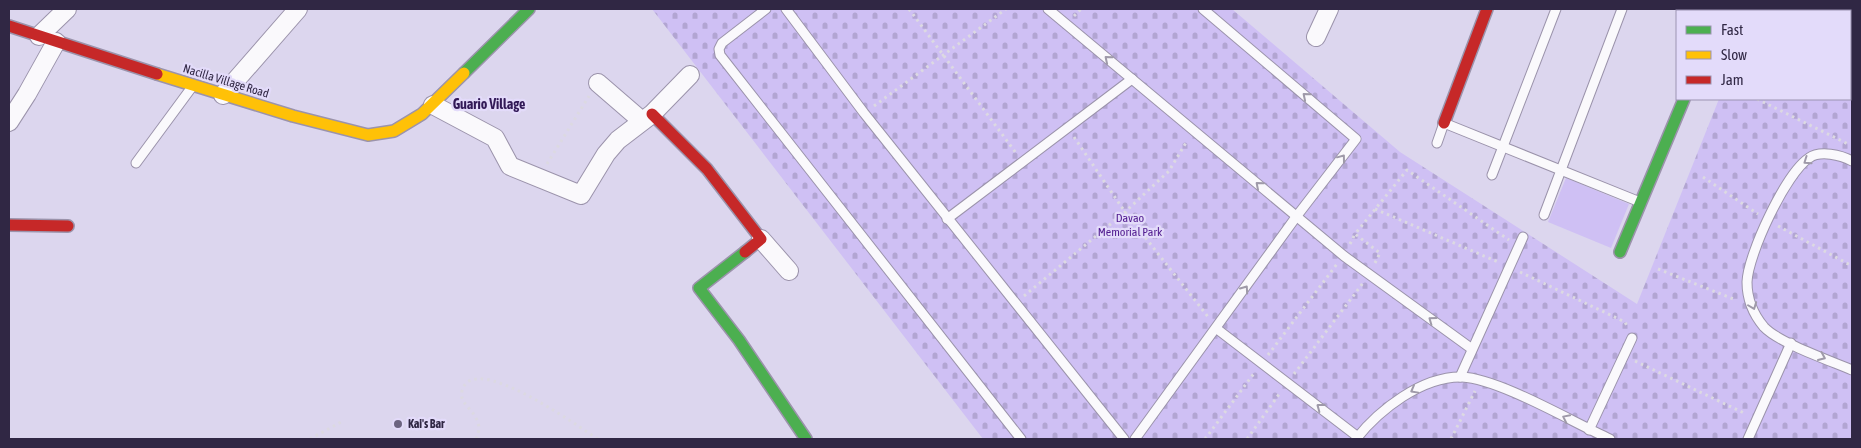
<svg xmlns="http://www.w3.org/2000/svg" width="1861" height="448" font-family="'Asap Condensed',sans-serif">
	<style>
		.cemetery { fill: url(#cemetery-stones) }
		.park { fill: #cfc0f4 }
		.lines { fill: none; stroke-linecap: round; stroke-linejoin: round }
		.lane-casing { stroke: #9b93ab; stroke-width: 11 }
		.street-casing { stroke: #9b93ab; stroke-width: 20 }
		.fast-casing { stroke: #9b93ab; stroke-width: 14 }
		.slow-casing { stroke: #9b93ab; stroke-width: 14 }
		.jam-casing { stroke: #9b93ab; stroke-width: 14 }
		.path { stroke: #dcd9e2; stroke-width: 3; stroke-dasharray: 2.5 4; stroke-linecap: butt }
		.lane { stroke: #faf9fc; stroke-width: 9 }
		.street { stroke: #faf9fc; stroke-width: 18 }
		.fast { stroke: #4caf50; stroke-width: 11 }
		.slow { stroke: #ffc107; stroke-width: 11 }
		.jam { stroke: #c62828; stroke-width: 11 }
		.oneway { stroke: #9f9aa9 }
		.poi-dot { fill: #6c6480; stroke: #e3dbfa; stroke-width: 2 }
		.labels { text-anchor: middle; stroke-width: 4.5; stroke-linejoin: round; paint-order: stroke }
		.street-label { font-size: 12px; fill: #302744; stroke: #e3dbfa }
		.park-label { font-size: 12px; fill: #4f198e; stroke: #e3dbfa }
		.poi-label { font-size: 12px; font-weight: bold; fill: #302744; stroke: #e3dbfa; text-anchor: start }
		.neighbourhood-label { font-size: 14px; font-weight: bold; fill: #321957; stroke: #e3dbfa }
	</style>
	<defs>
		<pattern id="cemetery-stones" width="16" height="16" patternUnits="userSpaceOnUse" patternTransform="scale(1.25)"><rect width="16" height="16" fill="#cfc0f4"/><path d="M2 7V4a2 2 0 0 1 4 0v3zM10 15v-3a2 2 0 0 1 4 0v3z" fill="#b2a5d2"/></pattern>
	</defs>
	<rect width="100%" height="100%" fill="#dcd6ee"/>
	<!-- cemetery -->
	<polygon class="cemetery" points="652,9 1232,9 1400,152 1637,304 1719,99 1850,99 1850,60 1852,62 1852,439 983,439"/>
	<!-- park -->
	<polygon class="park" points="1566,178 1629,204 1611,248 1548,222"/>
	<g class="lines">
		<!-- lane casing -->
		<g class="lane-casing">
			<g id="lane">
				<polyline points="766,9 722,43 719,49 720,55 1021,439"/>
				<polyline points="786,9 864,113 1124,439"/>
				<polyline points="1048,9 1344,256 1472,349"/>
				<polyline points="1437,143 1444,123 1640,202"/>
				<path d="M1852,161C1841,155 1820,150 1809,158C1786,173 1748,254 1747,282C1747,298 1753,314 1764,327C1779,343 1831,361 1852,370"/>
				<polyline points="136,163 192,87"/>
				<polyline points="1492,175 1556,9"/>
				<polyline points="1544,215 1622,9"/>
				<polyline points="947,219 1132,79"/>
				<polyline points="1217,329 1358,437"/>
				<polyline points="1460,377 1523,237"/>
				<polyline points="1589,430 1632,338"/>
				<polyline points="1135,439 1296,217 1356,139 1203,9"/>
				<path d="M1356,439C1379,410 1422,376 1462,377C1500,379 1572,422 1610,439"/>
				<polyline points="1748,439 1791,343"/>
			</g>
		</g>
		<!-- street casing -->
		<g class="street-casing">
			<g id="street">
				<polyline points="1720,11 1721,9"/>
				<polyline points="39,36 67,9"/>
				<polyline points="1316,37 1329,9"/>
				<polyline points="598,83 642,121"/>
				<polyline points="223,95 298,9"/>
				<polyline points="433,105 495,138 510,166 581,195 606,154 618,140 652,114 690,75"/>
				<polyline points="9,122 27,94 56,42"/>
				<polyline points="761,239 789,271"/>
			</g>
		</g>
		<!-- fast casing -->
		<g class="fast-casing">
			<g id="fast">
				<polyline points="464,73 529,9"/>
				<polyline points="745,252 699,288 739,340 806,439"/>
				<polyline points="1620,252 1684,99"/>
			</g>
		</g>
		<!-- slow casing -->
		<g class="slow-casing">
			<polyline id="slow" points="157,74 293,116 368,135 394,131 422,114 464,73"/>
		</g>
		<!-- jam casing -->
		<g class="jam-casing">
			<g id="jam">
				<polyline points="9,26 157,74"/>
				<polyline points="652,114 707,169 761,239 745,252"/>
				<polyline points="1444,123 1487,9"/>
				<polyline points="9,225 68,226"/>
			</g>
		</g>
		<!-- path -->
		<g class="path">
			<polyline points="909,9 1016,153"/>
			<polyline points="1074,16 1081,9"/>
			<polyline points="1757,99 1850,145"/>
			<polyline points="874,106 1006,9"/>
			<polyline points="1074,137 1125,212 1209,318"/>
			<polyline points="547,164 589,96"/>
			<polyline points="1703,177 1758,214"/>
			<polyline points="1375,209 1498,262"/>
			<polyline points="1778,226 1852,266"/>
			<polyline points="1350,244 1355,234"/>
			<polyline points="1375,263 1380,253 1355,234 1407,170 1509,240"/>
			<polyline points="1658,269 1736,300"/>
			<polyline points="1520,272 1625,322 1627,326"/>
			<polyline points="1024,296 1125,212 1169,171 1187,141"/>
			<polyline points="1268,355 1337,264"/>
			<polyline points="1635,361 1746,414"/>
			<polyline points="1294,374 1363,283"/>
			<polyline points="310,439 343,421"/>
			<path d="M476,439C488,414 457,407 462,391C472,349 580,428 598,439"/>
			<polyline points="1205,439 1255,372"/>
			<polyline points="1247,439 1280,393"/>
			<polyline points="1451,439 1475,391"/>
		</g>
		<!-- lane -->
		<use href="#lane" class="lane"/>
		<!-- street -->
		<use href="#street" class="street"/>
		<!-- fast -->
		<use href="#fast" class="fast"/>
		<!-- slow -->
		<use href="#slow" class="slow"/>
		<!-- jam -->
		<use href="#jam" class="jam"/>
	</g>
	<!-- one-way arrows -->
	<defs><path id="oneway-chevron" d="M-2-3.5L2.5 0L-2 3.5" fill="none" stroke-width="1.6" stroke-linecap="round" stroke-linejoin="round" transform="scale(1.25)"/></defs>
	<g class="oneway">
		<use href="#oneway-chevron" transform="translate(1108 59) rotate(-140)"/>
		<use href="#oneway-chevron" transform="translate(1306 96) rotate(-140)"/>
		<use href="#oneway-chevron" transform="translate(1342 158) rotate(-53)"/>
		<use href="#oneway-chevron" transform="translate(1807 161) rotate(145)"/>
		<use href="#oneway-chevron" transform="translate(1259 185) rotate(-139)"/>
		<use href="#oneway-chevron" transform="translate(1245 289) rotate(-55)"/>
		<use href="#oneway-chevron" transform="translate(1753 306) rotate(69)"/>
		<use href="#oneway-chevron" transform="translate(1432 320) rotate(-144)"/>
		<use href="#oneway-chevron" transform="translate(1822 357) rotate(24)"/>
		<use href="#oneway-chevron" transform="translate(1414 390) rotate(151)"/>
		<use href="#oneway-chevron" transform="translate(1320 407) rotate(-143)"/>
		<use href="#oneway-chevron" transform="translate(1566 418) rotate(-154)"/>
	</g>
	<!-- markers -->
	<circle class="poi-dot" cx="398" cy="424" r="5"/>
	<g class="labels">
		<!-- street labels -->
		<g class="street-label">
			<text transform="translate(226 81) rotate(17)" y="4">Nacilla Village Road</text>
		</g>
		<!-- park labels -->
		<g class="park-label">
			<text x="1130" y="222">Davao<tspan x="1130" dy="14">Memorial Park</tspan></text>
		</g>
		<!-- poi labels -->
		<g class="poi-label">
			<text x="408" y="428">Kai's Bar</text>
		</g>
		<!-- neighbourhood labels -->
		<g class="neighbourhood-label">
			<text x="489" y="109">Guario Village</text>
		</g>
	</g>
	<!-- border -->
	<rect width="1861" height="448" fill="none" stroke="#302744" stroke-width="20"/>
	<!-- legend -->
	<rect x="1676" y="10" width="175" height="90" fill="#e3dbfa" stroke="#9b93b1"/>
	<rect x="1686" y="26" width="25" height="8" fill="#4caf50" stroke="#9b93b1"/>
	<text x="1721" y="35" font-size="15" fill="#302744">Fast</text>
	<rect x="1686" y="51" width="25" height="8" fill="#ffc107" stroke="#9b93b1"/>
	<text x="1721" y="60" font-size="15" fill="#302744">Slow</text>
	<rect x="1686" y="76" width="25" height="8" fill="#c62828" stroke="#9b93b1"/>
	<text x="1721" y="85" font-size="15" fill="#302744">Jam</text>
</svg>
